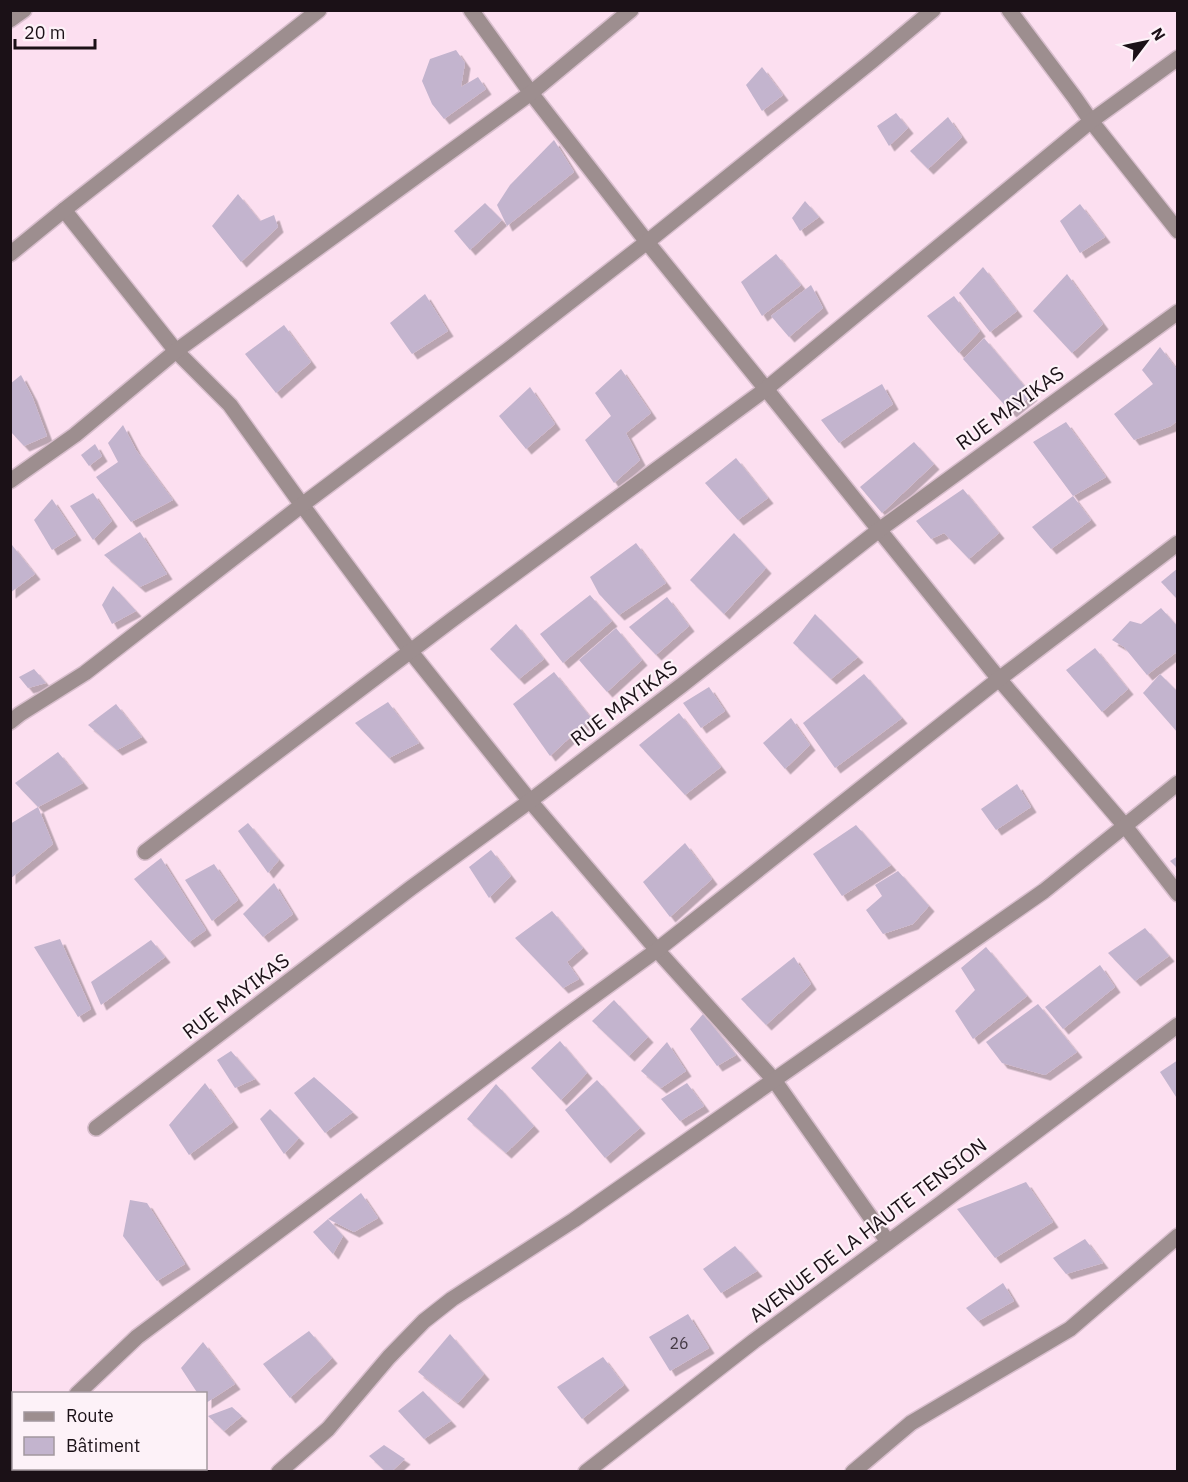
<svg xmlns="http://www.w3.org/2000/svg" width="1188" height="1482" font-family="'IBM Plex Sans',sans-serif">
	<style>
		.building { fill: #c3b4ce; filter: url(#shadow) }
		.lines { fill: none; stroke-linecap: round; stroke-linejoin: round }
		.minor-casing { stroke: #d8becd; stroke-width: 18 }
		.minor { stroke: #9d8e8f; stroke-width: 15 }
		.labels { text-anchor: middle; stroke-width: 4.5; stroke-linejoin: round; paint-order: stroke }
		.number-label { font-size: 16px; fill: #453a45 }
		.street-label { font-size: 20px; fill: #1b1117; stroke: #fdf2f8 }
	</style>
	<defs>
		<filter id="shadow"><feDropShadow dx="5.5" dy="5.5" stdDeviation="0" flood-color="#0004"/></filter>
	</defs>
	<rect width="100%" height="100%" fill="#fcdff0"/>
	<!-- building -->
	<g class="building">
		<polygon points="456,50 465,63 461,87 478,77 486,89 444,119 432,104 422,81 430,59"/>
		<polygon points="762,67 783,95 762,111 746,85"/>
		<polygon points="896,113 908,128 889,146 877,126"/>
		<polygon points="948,117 962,137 928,169 910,151"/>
		<polygon points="554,140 574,172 507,226 497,205 510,185"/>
		<polygon points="238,194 260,221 274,215 278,227 241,262 212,226"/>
		<polygon points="805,201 819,217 800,231 792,218"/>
		<polygon points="485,203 502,220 470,250 454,231"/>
		<polygon points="1080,204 1105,237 1080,253 1060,221"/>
		<polygon points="776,254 801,285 762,316 741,282"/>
		<polygon points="983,267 1017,311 990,332 959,293"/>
		<polygon points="1067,274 1103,324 1072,353 1033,311"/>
		<polygon points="811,285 823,308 789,337 771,316"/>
		<polygon points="425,294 448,331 412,354 390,323"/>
		<polygon points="954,296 980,331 959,353 927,316"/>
		<polygon points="284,325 311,362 276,393 245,354"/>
		<polygon points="984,338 1032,395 1011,412 963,359"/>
		<polygon points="1160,347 1178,371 1178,420 1171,426 1134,440 1114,414 1153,384 1142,370"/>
		<polygon points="621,369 651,413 626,433 640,460 614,483 585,440 611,416 595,393"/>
		<polygon points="21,375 32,396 47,436 24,446 10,431 10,384"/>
		<polygon points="882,384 893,404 839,443 821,420"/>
		<polygon points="530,387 555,424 526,449 499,416"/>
		<polygon points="1066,422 1106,477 1073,496 1091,520 1051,549 1032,527 1073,496 1033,442"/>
		<polygon points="123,425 136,450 173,500 131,522 96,477 118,462 108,443"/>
		<polygon points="914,442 934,464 882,513 860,487"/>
		<polygon points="95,444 102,456 89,466 81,455"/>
		<polygon points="736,458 768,498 738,520 705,483"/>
		<polygon points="963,489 999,533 969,559 944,533 931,539 916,521"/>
		<polygon points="93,493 112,521 93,540 70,506"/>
		<polygon points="52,499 76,535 52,550 34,520"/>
		<polygon points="140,532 167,574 140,587 104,555"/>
		<polygon points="734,533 766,568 724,614 690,580"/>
		<polygon points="636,543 666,583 619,615 599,594 590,577"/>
		<polygon points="12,545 35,574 10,593 10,547"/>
		<polygon points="1178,568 1178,600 1161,582"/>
		<polygon points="113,586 136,611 112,624 102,605"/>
		<polygon points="590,595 612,621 563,663 540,634"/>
		<polygon points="667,597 689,626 656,655 629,627"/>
		<polygon points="1161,608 1178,627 1178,651 1147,675 1124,647 1112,640 1130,621 1141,624"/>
		<polygon points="815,614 858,657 831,679 793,643"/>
		<polygon points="516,624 544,659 519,679 490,649"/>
		<polygon points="616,628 642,660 607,692 579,660"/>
		<polygon points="1095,648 1128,689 1102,712 1066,670"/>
		<polygon points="34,669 46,683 28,688 19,677"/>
		<polygon points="554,672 591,718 550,756 513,704"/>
		<polygon points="864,674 902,718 835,768 803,723"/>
		<polygon points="1160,674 1178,692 1178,733 1143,693"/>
		<polygon points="709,687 725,711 701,728 683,703"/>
		<polygon points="388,702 419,743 389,758 355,723"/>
		<polygon points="116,704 142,737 117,750 88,725"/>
		<polygon points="679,713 721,767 685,795 639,745"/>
		<polygon points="791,718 810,745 785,769 763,743"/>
		<polygon points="58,752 83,783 38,807 53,844 10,879 10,824 38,807 15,783"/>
		<polygon points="1017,784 1031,807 996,830 981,809"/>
		<polygon points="248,823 279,860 268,873 238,831"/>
		<polygon points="856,825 891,865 842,896 813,854"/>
		<polygon points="685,843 712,879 670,917 643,882"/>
		<polygon points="491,850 511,876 489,898 469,867"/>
		<polygon points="1178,856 1178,869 1170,861"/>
		<polygon points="161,858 206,930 189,942 134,879"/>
		<polygon points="214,864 238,900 212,921 185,880"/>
		<polygon points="898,871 929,906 913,924 883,934 866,910 882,896 875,885"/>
		<polygon points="274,883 293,914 263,937 243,914"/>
		<polygon points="552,911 583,948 567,962 579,979 563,988 515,938"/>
		<polygon points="1145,928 1169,956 1135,981 1108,953"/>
		<polygon points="60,939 91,1009 78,1017 34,947"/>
		<polygon points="151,940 165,957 101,1005 91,982"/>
		<polygon points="986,947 1027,996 973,1039 955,1011 975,990 961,968"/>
		<polygon points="794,957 811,984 766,1025 741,999"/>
		<polygon points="1100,965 1115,987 1063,1029 1045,1007"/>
		<polygon points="614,1000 648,1037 629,1056 592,1021"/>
		<polygon points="1038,1004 1077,1052 1045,1075 1002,1063 986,1042"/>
		<polygon points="703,1014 736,1055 717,1066 690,1029"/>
		<polygon points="560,1041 587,1073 561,1100 531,1068"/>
		<polygon points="667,1042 686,1071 661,1088 641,1071"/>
		<polygon points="231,1051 255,1079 235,1088 217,1060"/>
		<polygon points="1178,1060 1178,1100 1160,1072"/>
		<polygon points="314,1077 353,1112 325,1133 294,1093"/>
		<polygon points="597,1080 640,1128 605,1158 565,1110"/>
		<polygon points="205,1083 233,1122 189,1155 169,1125"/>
		<polygon points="687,1083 704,1106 680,1121 661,1099"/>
		<polygon points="496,1084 534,1126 506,1153 467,1119"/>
		<polygon points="270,1109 299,1138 284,1154 260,1119"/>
		<polygon points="1026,1182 1053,1222 995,1258 957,1209"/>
		<polygon points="361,1193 378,1218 354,1232 328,1219"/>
		<polygon points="130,1200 147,1203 185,1264 157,1281 123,1236"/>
		<polygon points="328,1219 343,1236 333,1254 313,1232"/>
		<polygon points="1085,1239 1103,1263 1066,1274 1053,1258"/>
		<polygon points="735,1246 757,1271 721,1293 703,1269"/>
		<polygon points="1003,1283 1014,1301 978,1321 966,1308"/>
		<polygon points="688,1314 709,1348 670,1371 649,1337"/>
		<polygon points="309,1331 332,1358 290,1398 263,1364"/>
		<polygon points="450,1334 484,1374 458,1403 418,1372"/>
		<polygon points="203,1342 235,1384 206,1403 206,1394 198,1394 181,1368"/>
		<polygon points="603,1357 624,1385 582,1419 557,1387"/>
		<polygon points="423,1391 451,1421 424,1439 398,1411"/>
		<polygon points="232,1407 242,1416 224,1431 208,1416"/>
		<polygon points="384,1445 405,1459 391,1472 386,1472 369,1456"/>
	</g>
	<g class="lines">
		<!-- minor casing -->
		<g class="minor-casing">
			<g id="minor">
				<polyline points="471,10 531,93 647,242 766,389 999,679 1125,826 1178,894"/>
				<polyline points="1009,10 1075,98 1091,121 1178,231"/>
				<polyline points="10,20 24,10"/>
				<polyline points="64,210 176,351 230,405 302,505 411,652 530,801 657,950 774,1080 888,1242"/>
				<polyline points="10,254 64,210 319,10"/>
				<polyline points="10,481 75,435 176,351 531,93 631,10"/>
				<polyline points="10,722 20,714 85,673 302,505 508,350 647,242 872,61 933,10"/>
				<polyline points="145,852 453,619 766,389 1091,121 1178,58"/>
				<polyline points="96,1128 411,888 530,801 682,685 879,530 1178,312"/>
				<polyline points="77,1394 137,1337 565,1017 657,950 999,679 1178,543"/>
				<polyline points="10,1461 14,1458"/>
				<polyline points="279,1472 328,1429 389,1357 424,1321 452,1299 574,1220 1044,891 1178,783"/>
				<polyline points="586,1472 754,1341 940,1204 1178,1025"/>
				<polyline points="853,1472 911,1423 1070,1329 1178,1236"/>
			</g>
		</g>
		<!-- minor -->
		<use href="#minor" class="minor"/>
	</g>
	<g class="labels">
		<!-- number labels -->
		<g class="number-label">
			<text x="679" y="1349">26</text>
		</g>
		<!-- street labels -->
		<g class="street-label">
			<text transform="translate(1010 408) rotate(-36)" y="7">RUE MAYIKAS</text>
			<text transform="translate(624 703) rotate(-37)" y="7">RUE MAYIKAS</text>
			<text transform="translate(236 996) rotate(-37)" y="7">RUE MAYIKAS</text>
			<text transform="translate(868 1230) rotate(-37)" y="7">AVENUE DE LA HAUTE TENSION</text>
		</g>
	</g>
	<!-- border -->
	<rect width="1188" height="1482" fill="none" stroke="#1b1117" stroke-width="24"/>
	<!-- legend -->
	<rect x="12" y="1392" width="195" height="78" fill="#fdf2f8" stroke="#a3989e" stroke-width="1.5"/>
	<rect x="24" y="1412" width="30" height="9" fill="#9d8e8f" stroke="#a3989e" stroke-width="1.5"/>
	<text x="66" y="1422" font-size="18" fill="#1b1117">Route</text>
	<rect x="24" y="1437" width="30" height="18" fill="#c3b4ce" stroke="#a3989e" stroke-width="1.5"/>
	<text x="66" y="1452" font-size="18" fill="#1b1117">Bâtiment</text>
	<!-- north arrow -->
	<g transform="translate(1146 42) rotate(58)" stroke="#fdf2f8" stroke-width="4.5" paint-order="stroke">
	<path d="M0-4.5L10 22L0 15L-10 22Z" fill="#1b1117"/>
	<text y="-9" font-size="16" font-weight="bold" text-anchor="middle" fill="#1b1117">N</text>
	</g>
	<!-- scale -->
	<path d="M15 39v9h80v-9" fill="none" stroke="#1b1117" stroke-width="3"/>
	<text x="24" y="39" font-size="18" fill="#1b1117" stroke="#fdf2f8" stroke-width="4.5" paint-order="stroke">20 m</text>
</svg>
